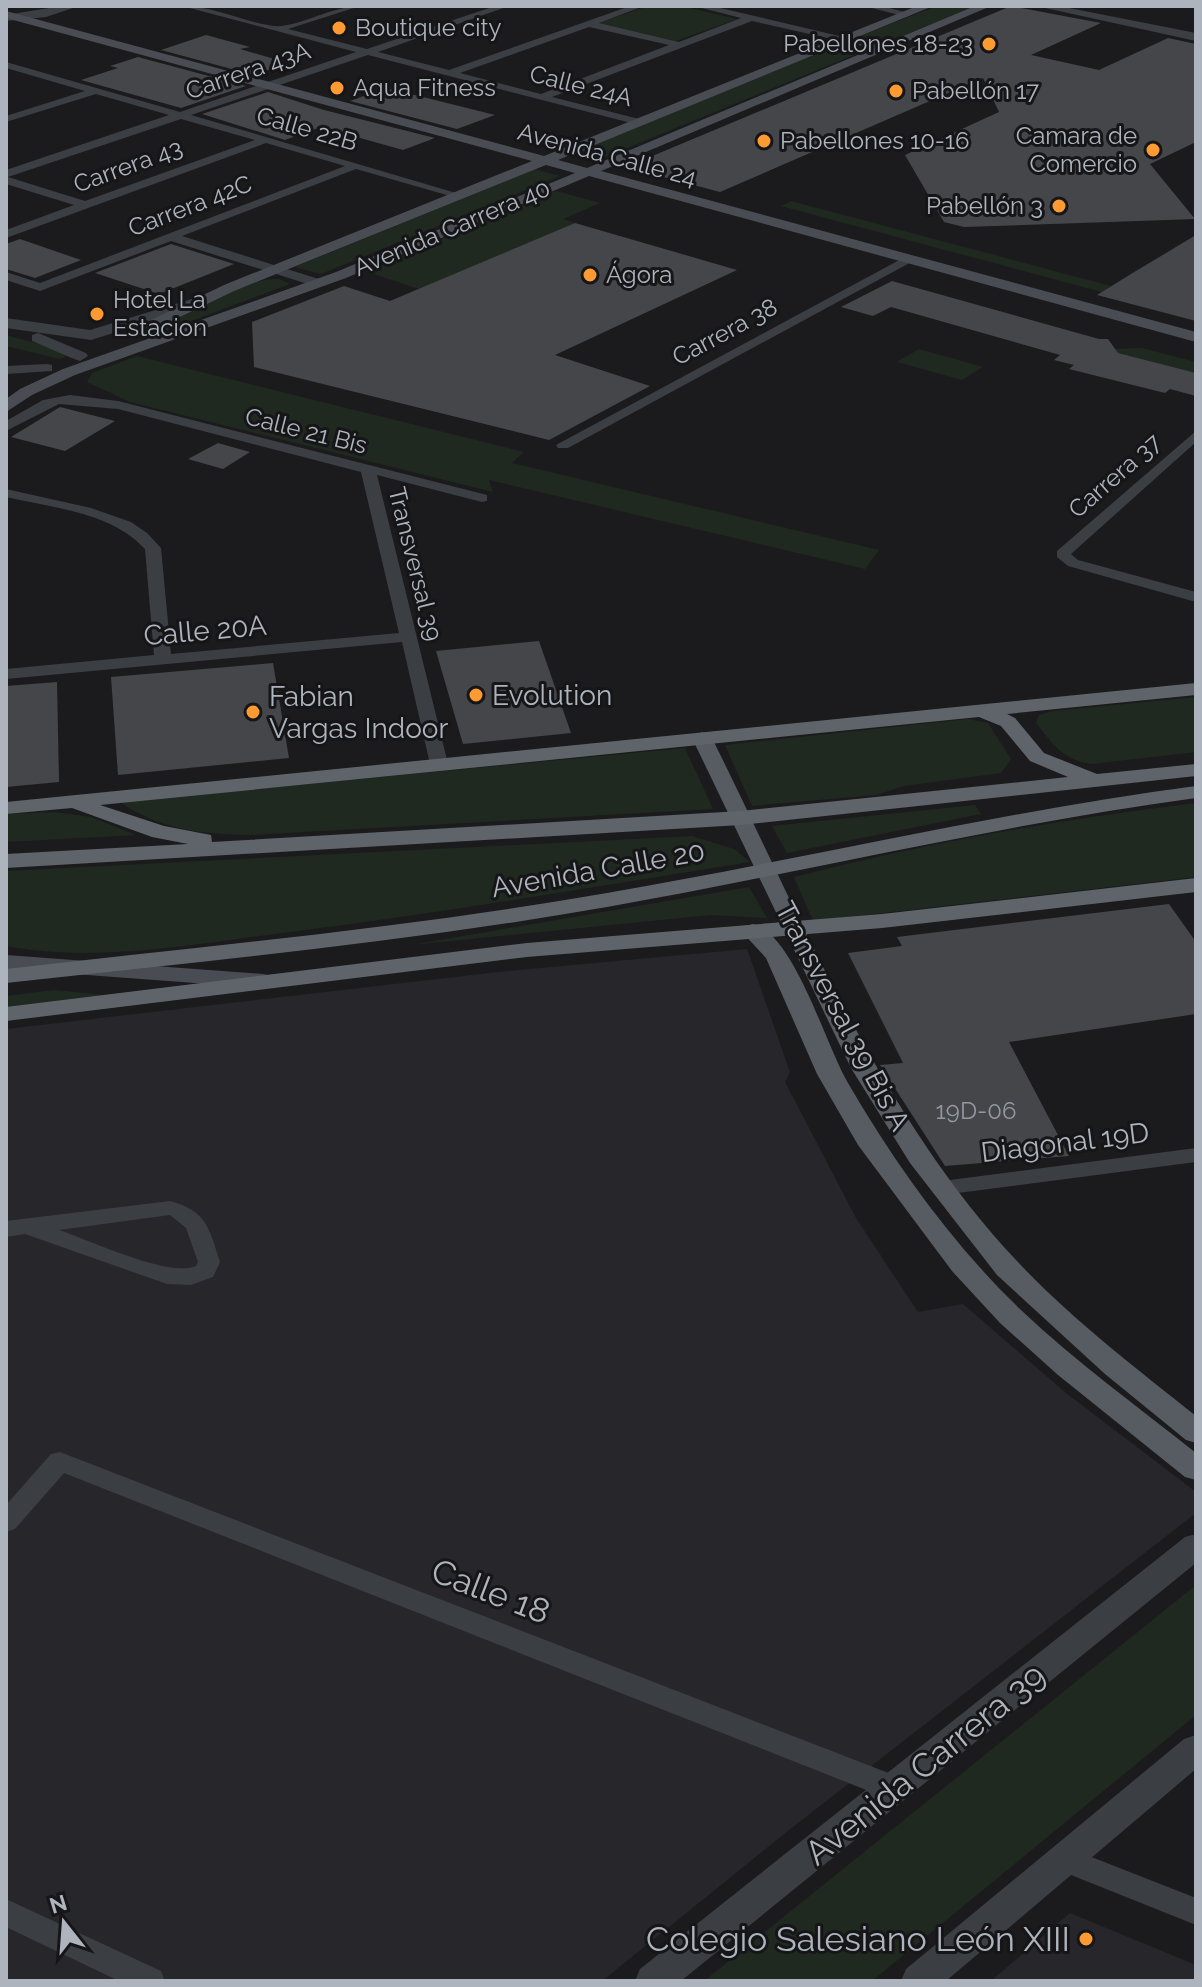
<svg xmlns="http://www.w3.org/2000/svg" width="1202" height="1987" font-family="Raleway,sans-serif">
	<style>
		.built { fill: #27272b }
		.green { fill: #202920 }
		.building { fill: #45464a }
		.lines { fill: none; stroke-linecap: round; stroke-linejoin: round }
		.minor { fill: #3b3e43; fill-rule: evenodd }
		.tertiary { fill: #3b3e43; fill-rule: evenodd }
		.secondary { fill: #494d53; fill-rule: evenodd }
		.primary { fill: #575b62; fill-rule: evenodd }
		.trunk { fill: #5f646b; fill-rule: evenodd }
		.poi-dot { fill: #fe9a32; stroke: #161618; stroke-width: 3 }
		.labels { text-anchor: middle; stroke-width: 6; stroke-linejoin: round; paint-order: stroke }
		.far-poi-label { font-size: 24px; fill: #adb4bd; stroke: #161618; text-anchor: start }
		.far-street-label { font-size: 24px; fill: #adb4bd; stroke: #161618 }
		.number-label { font-size: 24px; fill: #9398a0 }
		.street-label { font-size: 28px; fill: #adb4bd; stroke: #161618 }
		.poi-label { font-size: 28px; fill: #adb4bd; stroke: #161618; text-anchor: start }
		.near-street-label { font-size: 34px; fill: #adb4bd; stroke: #161618 }
		.near-poi-label { font-size: 34px; fill: #adb4bd; stroke: #161618; text-anchor: end }
	</style>
	<rect width="100%" height="100%" fill="#1b1b1d"/>
	<!-- built -->
	<g class="built">
		<polygon points="747,949 790,1072 785,1082 856,1218 918,1312 963,1304 1066,1393 1196,1492 1196,1513 784,1834 602,1981 6,1981 6,1029 507,971"/>
		<polygon points="1070,1913 1196,1965 1196,1981 991,1981"/>
	</g>
	<!-- green -->
	<g class="green">
		<polygon points="648,6 682,6 737,19 676,41 599,23"/>
		<polygon points="937,6 977,6 885,43 857,37"/>
		<polygon points="840,44 866,50 598,160 571,153"/>
		<polygon points="535,169 560,176 321,274 295,267"/>
		<polygon points="556,191 600,203 563,219 575,223 443,279 455,301 365,271"/>
		<polygon points="791,201 1111,286 1102,292 781,206"/>
		<path d="M279,279L290,284L143,339L139,337C171,320 245,277 279,279Z"/>
		<polygon points="6,335 64,351 65,357 59,359 6,346"/>
		<polygon points="1142,348 1196,362 1196,373 1118,353 1115,349"/>
		<polygon points="919,349 983,367 962,380 897,362"/>
		<polygon points="137,356 524,452 512,463 879,550 865,569 489,480 493,492 130,402 87,382 92,373"/>
		<path d="M1196,697V752L1091,764C1063,760 1053,744 1036,723L1039,715L1053,711Z"/>
		<polygon points="968,719 988,723 1011,759 1001,773 904,786 876,795 752,806 725,745"/>
		<path d="M685,748L713,809L249,835C201,834 161,830 120,802Z"/>
		<path d="M1196,803V877L813,921L794,877C926,843 1061,819 1196,803Z"/>
		<polygon points="975,805 981,814 787,853 772,826"/>
		<polygon points="55,812 91,817 136,835 6,842 6,814"/>
		<path d="M692,836L734,849L750,862C594,887 439,913 283,933C192,944 97,963 6,946V871Z"/>
		<polygon points="749,887 767,918 711,915 411,945"/>
		<polygon points="54,990 104,995 6,1008 6,996"/>
		<polygon points="1196,1585 1196,1715 872,1981 704,1981"/>
	</g>
	<!-- building -->
	<g class="building">
		<polygon points="1011,6 1101,23 1031,55 1099,70 1168,38 1196,44 1196,142 1150,164 1195,219 964,227 944,222 905,155 999,112 983,78 720,192 626,167"/>
		<polygon points="206,35 250,47 240,49 281,61 271,64 280,66 254,75 161,50"/>
		<polygon points="138,57 246,86 181,108 81,80 118,68 110,66"/>
		<polygon points="386,88 427,98 495,115 457,129 350,101"/>
		<polygon points="268,92 324,110 435,138 403,150 321,127 285,140 202,114"/>
		<polygon points="575,223 737,270 555,355 650,386 549,440 254,367 252,322 344,286 390,301"/>
		<polygon points="1196,235 1196,321 1097,295 1131,274"/>
		<polygon points="20,239 81,260 35,278 6,269 6,244"/>
		<polygon points="171,244 234,264 159,294 95,273"/>
		<polygon points="892,281 1099,339 1108,339 1118,353 1196,373 1196,396 1170,389 1165,393 1069,369 1074,365 1054,360 1060,355 891,307 873,316 841,307"/>
		<polygon points="60,407 115,421 65,451 11,437"/>
		<polygon points="218,443 250,452 223,469 188,459"/>
		<polygon points="539,641 571,733 463,744 436,651"/>
		<polygon points="273,663 289,758 118,775 111,677"/>
		<polygon points="57,682 59,782 6,787 6,686"/>
		<polygon points="1169,904 1196,942 1196,1014 1009,1042 1069,1156 945,1166 880,1065 903,1063 848,953 902,946 897,937"/>
	</g>
	<g class="lines">
		<!-- minor -->
		<g class="minor">
			<path d="M182,6C214,6 243,22 274,26C297,28 332,6 360,6L288,29L367,49L495,6H509L378,52L449,70L630,6H644L599,23L679,42L741,18L694,6H712L890,48L885,51L752,21L552,97L643,120V124L639,125L368,55L191,115L463,195L457,198L356,169L182,236L322,280V286H314L171,241L40,291L6,280V272L40,283L345,166L266,143L6,238V230L74,205L6,184V170L169,115L96,94L6,122V116L85,91L6,68V62L180,112L356,52ZM589,27L669,45L541,94L460,73ZM181,119L255,140L85,201L8,177Z"/>
			<polygon points="864,6 882,6 912,14 907,17"/>
			<polygon points="905,257 915,260 568,448 558,448 556,445"/>
			<polygon points="47,364 52,365 52,371 6,374 6,366"/>
			<path d="M70,395L118,401L487,495V501L482,502L377,475L448,764L445,768L439,769L430,764L402,642L6,679V669L154,655L145,549C111,512 53,508 6,497V489L91,508L131,522L147,533L161,548L171,654L399,633L361,472L118,409L59,404L6,431V421L43,400Z"/>
			<polygon points="1196,431 1196,442 1071,554 1078,560 1196,592 1196,602 1068,566 1057,557 1057,551"/>
			<polygon points="1196,1148 1196,1162 942,1195 934,1193 931,1188 934,1183 942,1181"/>
			<path d="M170,1201C207,1211 209,1228 220,1262L213,1277L191,1285L167,1284L25,1234L6,1237V1221ZM170,1215L186,1228L198,1262L196,1266C168,1278 90,1240 59,1230Z"/>
			<polygon points="60,1452 904,1779 908,1788 904,1797 894,1800 884,1797 64,1473 15,1529 6,1532 6,1505 51,1454"/>
			<polygon points="1066,1847 1196,1898 1196,1925 1056,1869 1051,1860 1056,1851"/>
			<polygon points="6,1899 161,1971 165,1981 119,1981 6,1927"/>
		</g>
		<!-- tertiary -->
		<g class="tertiary">
			<polygon points="61,6 79,6 46,17 6,21 6,15"/>
			<polygon points="1036,6 1059,6 1196,33 1196,41"/>
			<polygon points="195,298 203,303 200,306 91,340 6,328 6,318 90,330"/>
			<polygon points="38,333 86,353 88,356 80,361 74,359 32,341 32,335"/>
			<polygon points="1196,1534 1196,1563 681,1981 635,1981 640,1969 1185,1537"/>
			<polygon points="1196,1735 1196,1769 946,1981 901,1981 906,1969 1184,1739"/>
		</g>
		<!-- secondary -->
		<g class="secondary">
			<polygon points="917,6 933,6 558,160 587,168 975,6 991,6 601,171 1196,332 1196,342 589,176 346,278 75,375 32,395 6,412 6,399 20,389 63,369 336,272 575,173 546,165 234,291 136,338 126,338 126,332 224,285 532,161 6,18 6,11 544,156"/>
			<polygon points="6,955 263,974 271,976 275,981 271,986 263,988 6,969"/>
		</g>
		<!-- primary -->
		<g class="primary">
			<path d="M702,732L712,738C800,915 880,1116 1017,1261C1069,1317 1136,1368 1196,1416V1443L1186,1440L1105,1374L997,1275L910,1163L851,1068L692,738Z"/>
			<path d="M753,924C794,934 826,1046 848,1083C895,1164 953,1245 1021,1310C1076,1362 1137,1406 1196,1453V1480L1185,1477L1058,1375L1000,1323L952,1271L858,1145L817,1074L766,958L741,931L745,926Z"/>
		</g>
		<!-- trunk -->
		<g class="trunk">
			<path d="M1196,683V695L1007,714L1015,718L1044,753L1097,774L1196,764V776L741,825L6,868V854L188,844L152,837L72,808L6,814V802ZM979,717L1001,726L1030,761L1068,777L741,811L212,842L211,835L164,826L100,805Z"/>
			<path d="M1196,786V798C998,825 804,872 607,907C408,942 206,961 6,983V969C206,946 408,928 607,893C804,859 998,812 1196,786Z"/>
			<polygon points="1196,878 1196,892 882,928 527,957 6,1021 6,1007 527,943 882,914"/>
		</g>
	</g>
	<!-- markers -->
	<g class="poi-dot">
		<circle cx="339" cy="28" r="8"/>
		<circle cx="989" cy="44" r="8"/>
		<circle cx="337" cy="88" r="8"/>
		<circle cx="896" cy="91" r="8"/>
		<circle cx="764" cy="141" r="8"/>
		<circle cx="1153" cy="150" r="8"/>
		<circle cx="1059" cy="206" r="8"/>
		<circle cx="590" cy="275" r="8"/>
		<circle cx="97" cy="314" r="8"/>
		<circle cx="476" cy="695" r="8"/>
		<circle cx="253" cy="712" r="8"/>
		<circle cx="1086" cy="1939" r="8"/>
	</g>
	<g class="labels">
		<!-- far-poi labels -->
		<g class="far-poi-label">
			<text x="355" y="36">Boutique city</text>
			<text x="973" y="52" text-anchor="end">Pabellones 18-23</text>
			<text x="353" y="96">Aqua Fitness</text>
			<text x="912" y="99">Pabellón 17</text>
			<text x="1137" y="144" text-anchor="end">Camara de<tspan x="1137" dy="28">Comercio</tspan></text>
			<text x="780" y="149">Pabellones 10-16</text>
			<text x="1043" y="214" text-anchor="end">Pabellón 3</text>
			<text x="606" y="283">Ágora</text>
			<text x="113" y="308">Hotel La<tspan x="113" dy="28">Estacion</tspan></text>
		</g>
		<!-- far-street labels -->
		<g class="far-street-label">
			<text transform="translate(248 71) rotate(-19)" y="8">Carrera 43A</text>
			<text transform="translate(581 86) rotate(14)" y="8">Calle 24A</text>
			<text transform="translate(307 129) rotate(16)" y="8">Calle 22B</text>
			<text transform="translate(607 155) rotate(15)" y="8">Avenida Calle 24</text>
			<text transform="translate(128 166) rotate(-20)" y="8">Carrera 43</text>
			<text transform="translate(190 206) rotate(-21)" y="8">Carrera 42C</text>
			<text transform="translate(452 228) rotate(-23)" y="8">Avenida Carrera 40</text>
			<text transform="translate(725 332) rotate(-28)" y="8">Carrera 38</text>
			<text transform="translate(306 431) rotate(14)" y="8">Calle 21 Bis</text>
			<text transform="translate(1115 476) rotate(-41)" y="8">Carrera 37</text>
			<text transform="translate(415 564) rotate(76)" y="8">Transversal 39</text>
		</g>
		<!-- number labels -->
		<g class="number-label">
			<text x="976" y="1119">19D-06</text>
		</g>
		<!-- street labels -->
		<g class="street-label">
			<text transform="translate(205 630) rotate(-5)" y="10">Calle 20A</text>
			<text transform="translate(598 869) rotate(-10)" y="10">Avenida Calle 20</text>
			<text transform="translate(843 1016) rotate(62)" y="10">Transversal 39 Bis A</text>
			<text transform="translate(1065 1142) rotate(-7)" y="10">Diagonal 19D</text>
		</g>
		<!-- poi labels -->
		<g class="poi-label">
			<text x="492" y="705">Evolution</text>
			<text x="269" y="706">Fabian<tspan x="269" dy="32">Vargas Indoor</tspan></text>
		</g>
		<!-- near-street labels -->
		<g class="near-street-label">
			<text transform="translate(491 1591) rotate(21)" y="12">Calle 18</text>
			<text transform="translate(925 1764) rotate(-39)" y="12">Avenida Carrera 39</text>
		</g>
		<!-- near-poi labels -->
		<g class="near-poi-label">
			<text x="1070" y="1951">Colegio Salesiano León XIII</text>
		</g>
	</g>
	<!-- border -->
	<rect width="1202" height="1987" fill="none" stroke="#adb4bd" stroke-width="16"/>
	<!-- north arrow -->
	<g transform="translate(64 1923) rotate(343)" stroke="#161618" stroke-width="6" paint-order="stroke">
	<path d="M0-6L14 30L0 20L-14 30Z" fill="#adb4bd"/>
	<text y="-12" font-size="22" font-weight="bold" text-anchor="middle" fill="#adb4bd">N</text>
	</g>
</svg>
